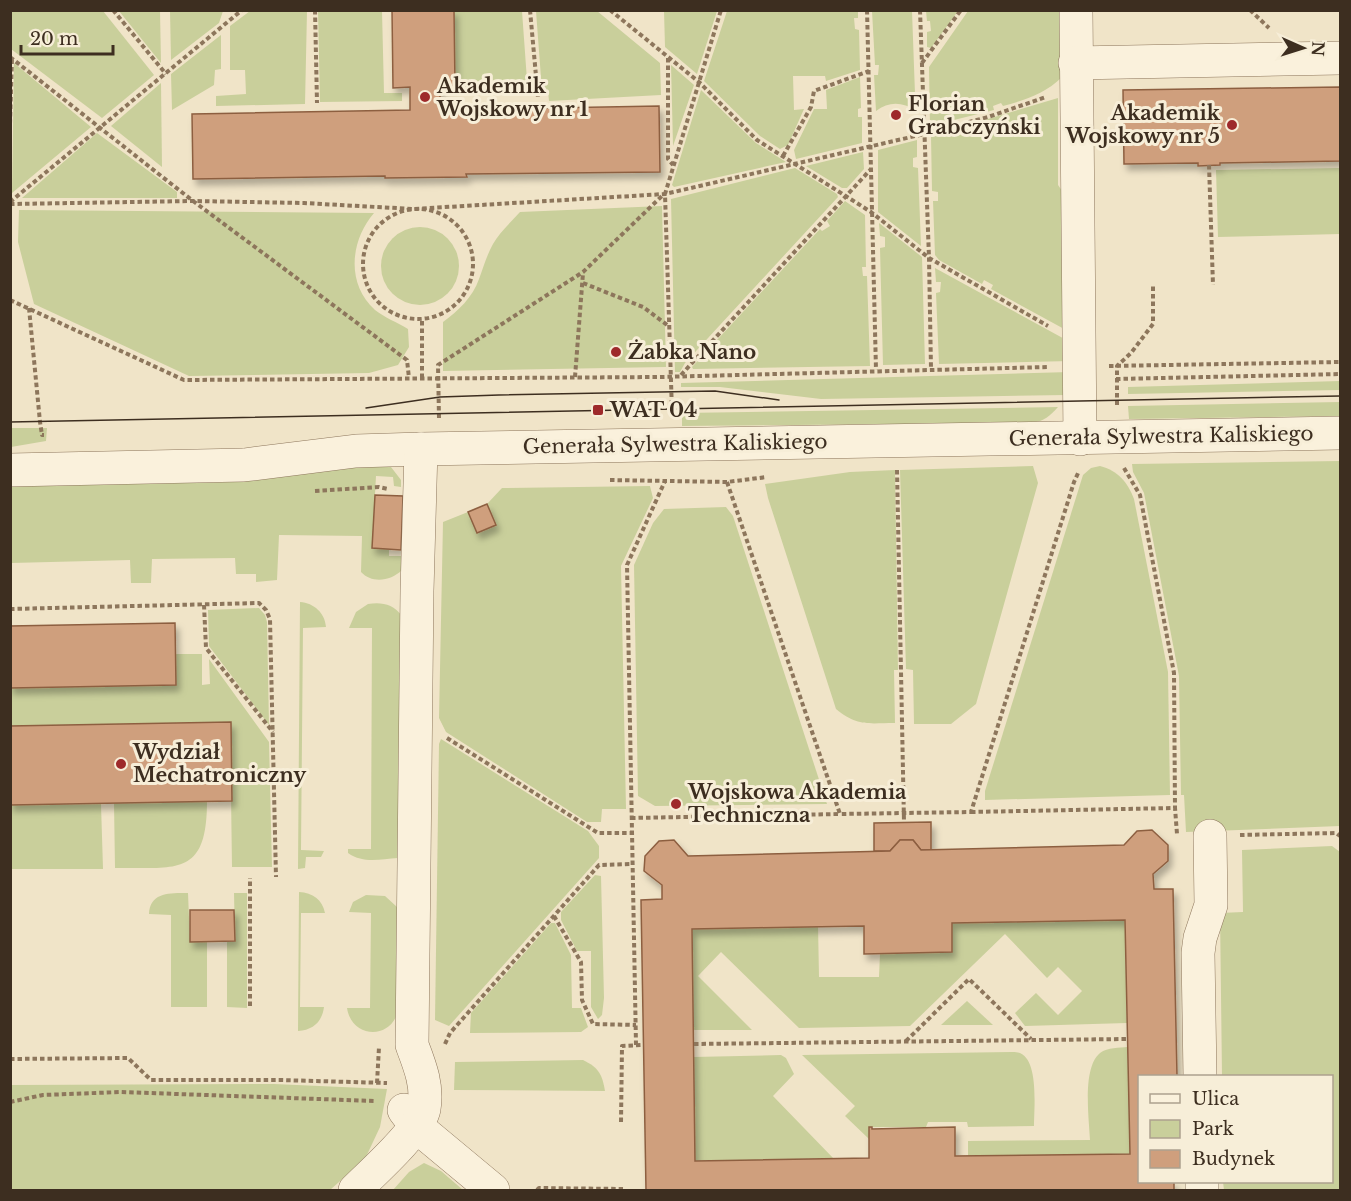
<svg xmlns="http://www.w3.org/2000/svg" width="1351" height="1201" font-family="'Libre Baskerville',serif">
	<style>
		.green { fill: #c9cf9b }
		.building { fill: #cf9f7d; stroke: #8d5f41; stroke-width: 1.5; fill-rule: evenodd; filter: url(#shadow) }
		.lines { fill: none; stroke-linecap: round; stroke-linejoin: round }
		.minor-casing { stroke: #8d765c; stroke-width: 34 }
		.path { stroke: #8d765c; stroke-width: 4; stroke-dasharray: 4.5 3; stroke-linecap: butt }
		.minor { stroke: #faf1dc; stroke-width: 33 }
		.tram { stroke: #3d2e20; stroke-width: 1.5 }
		.poi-dot { fill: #9e2a2b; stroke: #f7eed8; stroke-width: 2 }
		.labels { text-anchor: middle; stroke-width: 6; stroke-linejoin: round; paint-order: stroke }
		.poi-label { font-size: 20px; font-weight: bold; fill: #3d2e20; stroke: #f7eed8; text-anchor: start }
		.street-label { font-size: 20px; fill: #3d2e20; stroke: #f7eed8 }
	</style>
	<defs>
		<filter id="shadow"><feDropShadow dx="3.5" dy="6" stdDeviation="3" flood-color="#0004"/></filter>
	</defs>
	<rect width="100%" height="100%" fill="#f0e4c8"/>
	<!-- green -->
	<g class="green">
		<polygon points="10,11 103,11 154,75 102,118 11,49"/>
		<polygon points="119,11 160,11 161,63"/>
		<polygon points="170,11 170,10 223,11 219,23 171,60"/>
		<polygon points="250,11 307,11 305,104 216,106 216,96 246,94 245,70 230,70 230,26"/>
		<polygon points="318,11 382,11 384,93 402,93 402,101 320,102"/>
		<polygon points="450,11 522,11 528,94 508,86 450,88"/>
		<polygon points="536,11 597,11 660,63 661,95 549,101 548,91 542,91"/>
		<polygon points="664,11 717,11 697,74 665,47"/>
		<polygon points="727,11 858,11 858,18 854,18 855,29 859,30 860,70 826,81 825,76 793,76 794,110 804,109 788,145 780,149 760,136 704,81"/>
		<path d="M872,11H912L915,94H911L912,102H916V110C902,102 889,101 876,111L874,75H878L879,65H875Z"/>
		<polygon points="926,11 958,11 931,48 927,47 927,32 931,31 930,21 927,21"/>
		<path d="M968,11H1063L1062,77C1045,94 1025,100 1003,106L1001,103L993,106L994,110L930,126L929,67Z"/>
		<polygon points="221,35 221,69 215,70 214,85 172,110 171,74"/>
		<polygon points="14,63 91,127 12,193"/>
		<polygon points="671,65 694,85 673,146"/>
		<polygon points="860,77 861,108 858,109 858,117 862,117 862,143 796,159 794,150 814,109 827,109 826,90"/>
		<polygon points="161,83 162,167 111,126"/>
		<polygon points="701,90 756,143 786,162 674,187 672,185"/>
		<polygon points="1058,98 1058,185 1072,205 1066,330 991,289 993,285 984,280 982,284 939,260 935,255 933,201 938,201 938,192 932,191 931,136"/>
		<polygon points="97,133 177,192 177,198 22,198"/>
		<polygon points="917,140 917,157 913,158 913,167 918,168 921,246 878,212 878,150"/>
		<polygon points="863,152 864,169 847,188 842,188 806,166"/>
		<polygon points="795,168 837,194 838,197 685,363 680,372 675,372 671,199"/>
		<polygon points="1340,168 1340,234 1218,237 1216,170"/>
		<polygon points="845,201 865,215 866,267 862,267 863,276 867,276 870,366 693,369 692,367 820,229 822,231 830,226 827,221"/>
		<path d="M662,206L666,367L443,371V322C458,311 473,297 479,279C484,266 486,257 493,244C499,233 511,222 520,212Z"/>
		<path d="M19,210L374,213C350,241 346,284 375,310C385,318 397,322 408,329L409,347L398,365L369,373L189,376L34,304L18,242Z"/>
		<polygon points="879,223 922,257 925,364 883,365 880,248 885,247 885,237 880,236"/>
		<circle cx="420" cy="266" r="39"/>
		<polygon points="935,268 1070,342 1071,361 939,364 936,293 940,292 941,282 936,282"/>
		<polygon points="1070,372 1066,395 821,399 720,387 681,387 681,383"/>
		<polygon points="1340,381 1340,390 1128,394 1128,387"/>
		<polygon points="1340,402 1340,416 1129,419 1128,406"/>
		<path d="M1058,407C1050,416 1044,421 1032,423L682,426V413Z"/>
		<polygon points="11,428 47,428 46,441 11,447"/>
		<polygon points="1340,461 1340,826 1186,832 1184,795 1181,795 1179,676 1144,493 1133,472 1132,464"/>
		<path d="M368,466L391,467L401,480V487L394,486L393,477L376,476L372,548L389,549V556H404L402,570C391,581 372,584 361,572L362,536L279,535L277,580L256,582V574H236L235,558L152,559L151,583H131L130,560L11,563L10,486L233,482Z"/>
		<polygon points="1033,466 1038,483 976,704 951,724 914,724 913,670 906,669 900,470"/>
		<path d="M1100,466C1118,471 1127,481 1134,499L1168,672L1170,795L985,800V791L1083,475L1091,468Z"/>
		<path d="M895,470L898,670H894L895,723C868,723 858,727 836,709L768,498L765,484L850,472Z"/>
		<polygon points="650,486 653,498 621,566 626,809 602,809 601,822 587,822 446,732 439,718 443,522 468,512 477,533 496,525 487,504 502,488"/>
		<polygon points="726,507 733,516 827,804 655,806 638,796 634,565 653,523 664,509"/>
		<path d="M300,602C314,603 325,613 326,627L303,628L301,850L324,851L321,857H306L305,868L298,869Z"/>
		<path d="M368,604C382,602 393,604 402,616L398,858C380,859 364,864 348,853V849H371L372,628H349L356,612Z"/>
		<polygon points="259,608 265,615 267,622 269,725 209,646 208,610"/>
		<polygon points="176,654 202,654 202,685 210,684 209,659 269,742 272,867 232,867 230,722 11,726 10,688 176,685"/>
		<polygon points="441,739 588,831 599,846 599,858 449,1026 435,1020 439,744"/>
		<path d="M207,801C207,878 176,867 115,868L114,803Z"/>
		<polygon points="101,804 103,869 11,869 11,805"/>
		<polygon points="1332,846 1340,852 1340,1190 1224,1190 1223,1182 1332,1182 1332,1076 1222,1076 1220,913 1243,912 1242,850"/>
		<polygon points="595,875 601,876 604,998 602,1015 598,1019 591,1007 591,951 577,951 561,920 561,912"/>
		<path d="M299,892C313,893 322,899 325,913H301L300,1007H324C322,1022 313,1030 298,1031Z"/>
		<path d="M188,893L190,942H207V1007H171V915L149,914C150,892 170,893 188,893Z"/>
		<polygon points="234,893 247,893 247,1008 227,1007 227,942 235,941"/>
		<path d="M366,895L385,896L397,907L396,1017C384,1041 351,1035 347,1008H370L371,913L349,912L353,902Z"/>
		<polygon points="1125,920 1127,1023 1025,1026 1015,1013 1036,993 1058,1015 1082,991 1058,967 1047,978 1005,934 910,1026 799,1028 721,952 698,976 752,1030 693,1030 692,929 818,925 819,977 879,977 880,954 952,952 952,923"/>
		<polygon points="551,923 555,923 571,955 572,1008 581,1008 588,1027 581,1032 470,1033 471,1013"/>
		<polygon points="967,1001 993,1025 941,1025"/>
		<path d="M1128,1047L1130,1154L968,1156V1141L1090,1140C1089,1118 1082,1068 1100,1053C1108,1047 1119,1048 1128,1047Z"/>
		<path d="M1011,1052C1014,1052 1017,1052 1020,1053C1039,1061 1034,1109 1034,1126L968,1127L967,1122H928L926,1127H869V1139L845,1116L855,1106L802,1055Z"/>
		<polygon points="781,1055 786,1058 794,1074 773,1096 834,1159 695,1161 693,1057"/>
		<path d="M583,1060C599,1068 602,1074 605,1091L454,1090L455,1062Z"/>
		<polygon points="274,1084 387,1089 380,1127 365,1159 330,1190 11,1190 10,1085"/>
		<polygon points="424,1163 441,1171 463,1190 393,1190 409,1172"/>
	</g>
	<!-- building -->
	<g class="building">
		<polygon points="392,10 454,10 455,86 440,86 440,110 659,106 660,172 466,174 467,177 385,178 385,176 193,179 192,114 410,110 410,87 393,88"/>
		<polygon points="1340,87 1340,161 1220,163 1220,165 1198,166 1198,163 1124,164 1123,90"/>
		<polygon points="375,495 403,496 401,550 372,548"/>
		<polygon points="487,504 496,525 477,533 468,512"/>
		<polygon points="175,623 176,685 10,688 10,626"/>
		<polygon points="231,722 232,801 10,805 10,726"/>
		<polygon points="931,822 931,850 921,850 913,840 900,840 890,851 874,851 874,823"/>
		<path d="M1152,830L1168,845V861L1153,874L1154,889H1173L1177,1076H1140V1182H1174V1190H646L641,900L662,899V885L644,871L645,856L659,841L674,840L688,856L890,851L900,840H913L921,850L1124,845L1137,831ZM1125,920L1130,1154L955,1156V1127L872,1129V1127H869V1158L695,1161L692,929L864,926V954L952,952V923Z"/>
		<polygon points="190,910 234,910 235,941 190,942"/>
	</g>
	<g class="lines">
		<!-- minor casing -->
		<g class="minor-casing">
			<g id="minor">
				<polyline points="1076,10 1080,439"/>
				<polyline points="1075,63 1340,58"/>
				<polyline points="10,470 244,465 356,451 421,449 1340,433"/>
				<polyline points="1200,1076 1198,953 1200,938 1211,905 1210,836"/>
				<polyline points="404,1110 416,1126 493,1190"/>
				<polyline points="1202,1182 1202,1190"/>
				<path d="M355,1190C372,1173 420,1131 424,1109C428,1086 420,1066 412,1045L417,591L421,449"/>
			</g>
		</g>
		<!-- path -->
		<g class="path">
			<polyline points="113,10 166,74"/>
			<polyline points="315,10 317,103"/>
			<polyline points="530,10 538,98"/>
			<polyline points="610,10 699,82 757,140 871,212 929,258 1048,326"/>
			<polyline points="867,10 876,370"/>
			<polyline points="920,10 929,258 931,369"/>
			<polyline points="1250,10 1269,28"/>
			<polyline points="10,57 193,201 407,360 409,378"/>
			<polyline points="668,58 668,159 673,165"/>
			<polyline points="922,63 961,10"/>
			<polyline points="10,124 12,58"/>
			<polyline points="783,156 811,107 814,91 869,71"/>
			<polyline points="1209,165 1213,285"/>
			<polyline points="10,202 242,10"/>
			<polyline points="10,204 193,201 304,203 413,209 665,194 924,134 988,117 1046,97"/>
			<circle cx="418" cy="264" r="55"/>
			<polyline points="583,283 643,307 670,327"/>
			<polyline points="10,300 184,380 660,377 1048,367"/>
			<polyline points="29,308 40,422 42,435 44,435"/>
			<polyline points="1109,366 1340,362"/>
			<polyline points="681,375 871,169"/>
			<polyline points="575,377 583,273"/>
			<polyline points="422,378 422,320"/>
			<polyline points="1116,379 1340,374"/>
			<polyline points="1117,405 1117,366 1131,353 1153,324 1153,285"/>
			<polyline points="672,412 665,194 721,10"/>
			<polyline points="439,418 438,365 583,272 664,194"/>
			<polyline points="1124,468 1140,495 1174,673 1175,808"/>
			<polyline points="897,470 904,822"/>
			<polyline points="610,480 727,482 767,477"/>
			<polyline points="727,482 840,814 971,812 1074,482 1079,471"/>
			<polyline points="315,491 379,487 388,489"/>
			<polyline points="204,605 206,648 273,732"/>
			<polyline points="10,609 259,603 266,610 270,619 276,877"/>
			<polyline points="447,738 598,833 632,833"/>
			<polyline points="971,812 1175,808 1177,834"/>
			<polyline points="631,818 840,814"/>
			<polyline points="1240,835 1336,833 1340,836"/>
			<polyline points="554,916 581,962 582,1000 593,1024 636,1025"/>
			<polyline points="250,1006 250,878"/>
			<polyline points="906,1041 969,979 1031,1039"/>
			<polyline points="445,1044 450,1033 599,865 632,864"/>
			<polyline points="694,1044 1128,1039"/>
			<polyline points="636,1045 627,565 665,481"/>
			<polyline points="10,1059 128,1058 151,1080 279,1080 387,1083"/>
			<polyline points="377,1083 379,1047"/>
			<polyline points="10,1102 43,1095 121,1092 375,1101"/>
			<polyline points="621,1122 622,1046 643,1045"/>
			<polyline points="537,1190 539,1188 623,1189"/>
		</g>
		<!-- minor -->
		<use href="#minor" class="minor"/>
		<!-- tram -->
		<g class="tram">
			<polyline points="366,408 440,397 499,395 715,391 779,400"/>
			<polyline points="10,422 1340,396"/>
		</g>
	</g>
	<!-- markers -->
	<g class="poi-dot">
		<circle cx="425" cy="97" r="6"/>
		<circle cx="896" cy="115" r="6"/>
		<circle cx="1232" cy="125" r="6"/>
		<circle cx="616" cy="352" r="6"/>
		<rect x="592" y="404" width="12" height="12" rx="3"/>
		<circle cx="121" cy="764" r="6"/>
		<circle cx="676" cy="804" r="6"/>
	</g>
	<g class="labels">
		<!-- poi labels -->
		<g class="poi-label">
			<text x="437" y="93">Akademik<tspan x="437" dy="23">Wojskowy nr 1</tspan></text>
			<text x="908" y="111">Florian<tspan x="908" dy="23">Grabczyński</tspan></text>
			<text x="1220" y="120" text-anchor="end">Akademik<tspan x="1220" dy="23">Wojskowy nr 5</tspan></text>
			<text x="628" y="359">Żabka Nano</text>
			<text x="610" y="417">WAT 04</text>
			<text x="133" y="759">Wydział<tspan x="133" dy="23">Mechatroniczny</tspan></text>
			<text x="688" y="799">Wojskowa Akademia<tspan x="688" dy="23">Techniczna</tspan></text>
		</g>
		<!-- street labels -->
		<g class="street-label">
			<text transform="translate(1161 436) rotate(-1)" y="7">Generała Sylwestra Kaliskiego</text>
			<text transform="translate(675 444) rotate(-1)" y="7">Generała Sylwestra Kaliskiego</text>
		</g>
	</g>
	<!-- border -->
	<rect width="1351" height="1201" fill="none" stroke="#3d2e20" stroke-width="24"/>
	<!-- legend -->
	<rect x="1138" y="1075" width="195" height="108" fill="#f7eed8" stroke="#ada18e" stroke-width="1.5"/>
	<rect x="1150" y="1094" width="30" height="9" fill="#faf1dc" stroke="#ada18e" stroke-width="1.5"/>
	<text x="1192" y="1105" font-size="18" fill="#3d2e20">Ulica</text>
	<rect x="1150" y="1120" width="30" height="18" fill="#c9cf9b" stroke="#ada18e" stroke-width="1.5"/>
	<text x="1192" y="1135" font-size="18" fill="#3d2e20">Park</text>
	<rect x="1150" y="1150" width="30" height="18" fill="#cf9f7d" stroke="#ada18e" stroke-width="1.5"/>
	<text x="1192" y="1165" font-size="18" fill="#3d2e20">Budynek</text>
	<!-- north arrow -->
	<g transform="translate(1303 48) rotate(93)" stroke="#f7eed8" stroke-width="4.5" paint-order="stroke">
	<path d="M0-4.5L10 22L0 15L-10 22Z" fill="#3d2e20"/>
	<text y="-9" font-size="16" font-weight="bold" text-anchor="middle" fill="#3d2e20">N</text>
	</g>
	<!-- scale -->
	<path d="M21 45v9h92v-9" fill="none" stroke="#3d2e20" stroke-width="3"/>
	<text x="30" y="45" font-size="18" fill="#3d2e20" stroke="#f7eed8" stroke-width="4.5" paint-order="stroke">20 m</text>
</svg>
